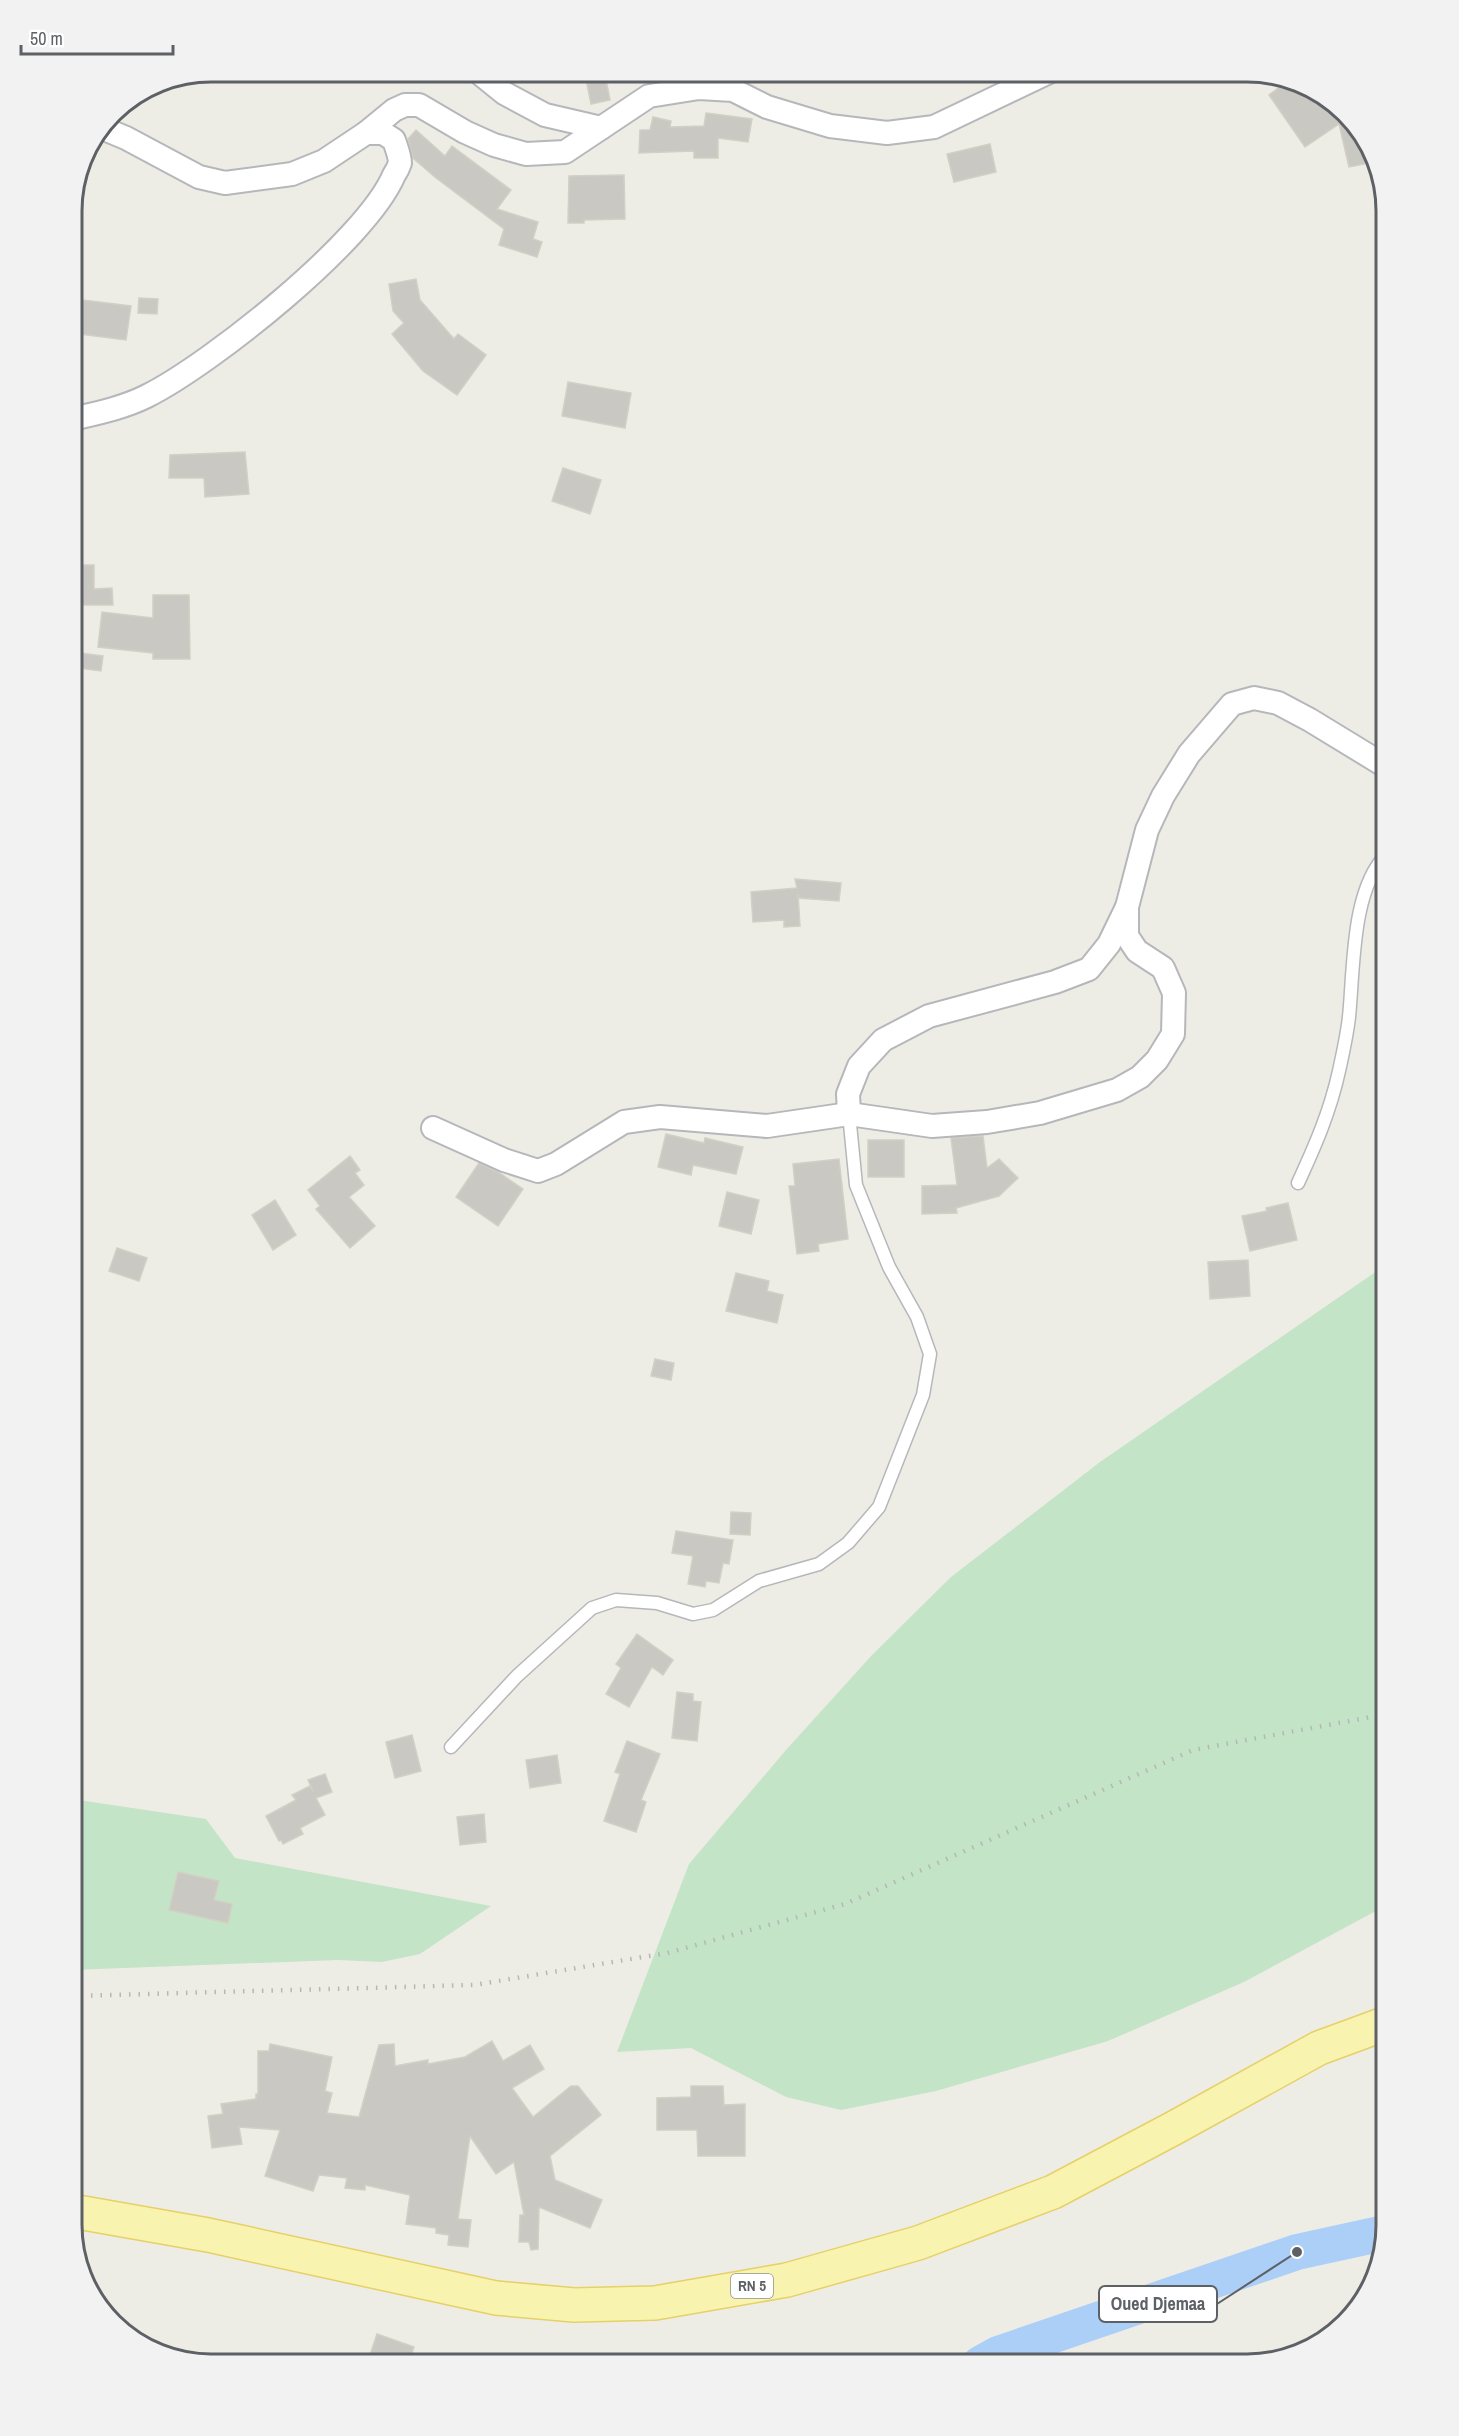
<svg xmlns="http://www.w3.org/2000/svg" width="1459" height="2436" font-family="'Archivo Narrow',sans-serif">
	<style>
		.green { fill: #c4e4c7 }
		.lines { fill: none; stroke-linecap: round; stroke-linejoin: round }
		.river { stroke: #accff8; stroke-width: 36 }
		.building { fill: #cac8c2; stroke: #d2d0c4; stroke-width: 1.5 }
		.service-casing { stroke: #b6b7bb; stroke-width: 15 }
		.minor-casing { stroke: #b6b7bb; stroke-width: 26 }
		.primary-casing { stroke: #e6d067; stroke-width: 36 }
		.service { stroke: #fff; stroke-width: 12 }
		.minor { stroke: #fff; stroke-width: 22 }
		.primary { stroke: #f8f4b0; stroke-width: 33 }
		.rail { stroke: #b5b6b6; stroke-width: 4.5; stroke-dasharray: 1.5 8; stroke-linecap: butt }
		.labels { text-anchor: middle; stroke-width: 5; stroke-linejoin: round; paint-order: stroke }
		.shield { fill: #fff; stroke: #8e9093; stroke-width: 1.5 }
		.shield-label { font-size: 15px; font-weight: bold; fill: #5d6065 }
		.rim { fill: none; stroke: #5d6065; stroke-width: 3 }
		.leader { fill: none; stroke: #5d6065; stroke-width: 2 }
		.callout-dot { fill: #5d6065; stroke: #fff; stroke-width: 2 }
		.callout { fill: #fff; stroke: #5d6065; stroke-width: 2 }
		.callout-label { font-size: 18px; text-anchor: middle; font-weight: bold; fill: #5d6065 }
	</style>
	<rect width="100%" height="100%" fill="#eeede5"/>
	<!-- green -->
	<g class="green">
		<polygon points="1387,1264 1387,1905 1244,1982 1108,2041 936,2091 841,2110 786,2097 691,2048 617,2052 689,1864 786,1750 872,1655 951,1577 1100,1462"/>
		<polygon points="72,1799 206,1819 235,1858 491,1906 420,1954 382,1962 338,1960 72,1970"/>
	</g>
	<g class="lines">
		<!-- river -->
		<polyline class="river" points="980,2364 998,2354 1297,2252 1384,2233"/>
	</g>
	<!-- building -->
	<g class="building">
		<polygon points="605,75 610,100 591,104 586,79"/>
		<polygon points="1285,83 1325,96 1373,150 1375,162 1349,167 1339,124 1305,147 1269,95"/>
		<polygon points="706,113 752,119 748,142 718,138 718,158 694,158 694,151 639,153 640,130 650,130 653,117 671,121 670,127 704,126"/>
		<polygon points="416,130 445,156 452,146 511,190 497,209 538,222 533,239 542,242 537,257 499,245 504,229 436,178 413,158 408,139"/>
		<polygon points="990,144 996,172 954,182 947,154"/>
		<polygon points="624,175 625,219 584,220 584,223 568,223 569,176"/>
		<polygon points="416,279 420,300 454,339 458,334 486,355 457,395 423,371 392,334 404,323 393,311 389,284"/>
		<polygon points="139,298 158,299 157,314 138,313"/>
		<polygon points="74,299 131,306 126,340 72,333"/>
		<polygon points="568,382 631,393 625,428 562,416"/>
		<polygon points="245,452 249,494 205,497 204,478 169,478 170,455"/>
		<polygon points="563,468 601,480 590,514 552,501"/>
		<polygon points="72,565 94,565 94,589 112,588 113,605 72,605"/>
		<polygon points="153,595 189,595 190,659 153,659 153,653 98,647 102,612 153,618"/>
		<polygon points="72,652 103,656 101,671 72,667"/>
		<polygon points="795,879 841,883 839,901 798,898 798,894 800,926 784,927 784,920 753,922 751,892 797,888"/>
		<polygon points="666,1134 704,1143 705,1138 743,1147 736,1174 693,1165 691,1175 658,1167"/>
		<polygon points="983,1136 987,1168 999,1159 1018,1178 999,1196 956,1208 957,1213 922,1214 922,1186 957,1185 951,1138"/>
		<rect x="868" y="1140" width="36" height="37"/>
		<polygon points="350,1156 360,1170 355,1173 364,1185 349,1197 375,1226 350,1248 316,1209 320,1206 308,1190"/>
		<polygon points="839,1159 848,1239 818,1244 819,1251 797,1254 789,1186 795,1186 793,1164"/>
		<polygon points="479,1163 498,1172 523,1189 498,1226 456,1197"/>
		<polygon points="727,1192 759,1200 751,1234 719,1226"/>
		<polygon points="275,1200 296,1235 273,1250 252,1215"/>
		<polygon points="1288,1203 1297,1240 1250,1251 1242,1216 1267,1211 1266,1208"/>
		<polygon points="117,1248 147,1258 139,1281 109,1271"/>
		<polygon points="1248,1260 1250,1296 1210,1299 1208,1262"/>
		<polygon points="736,1273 769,1281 767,1291 783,1295 777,1323 726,1311"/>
		<polygon points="655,1359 674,1363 671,1380 651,1376"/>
		<polygon points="731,1512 751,1513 750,1535 730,1534"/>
		<polygon points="676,1531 733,1540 729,1564 723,1563 719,1583 706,1581 705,1587 688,1584 693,1556 672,1553"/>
		<polygon points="637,1634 673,1660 663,1675 652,1667 629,1707 606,1694 621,1668 616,1664"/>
		<polygon points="677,1692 693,1694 693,1701 701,1702 697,1741 672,1738"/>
		<polygon points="412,1735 421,1771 395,1778 386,1742"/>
		<polygon points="627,1741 660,1754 641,1800 646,1802 636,1832 604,1821 620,1774 615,1772"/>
		<polygon points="557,1755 561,1783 530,1788 526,1760"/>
		<polygon points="325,1774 332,1792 316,1798 325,1815 300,1828 303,1834 283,1844 281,1840 279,1841 266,1816 296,1800 292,1795 310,1786 313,1791 308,1780"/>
		<polygon points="484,1814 486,1842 460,1845 457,1817"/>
		<polygon points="178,1872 219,1881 214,1900 232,1904 228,1923 169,1910"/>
		<polygon points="492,2041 503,2061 530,2045 544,2069 512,2088 533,2117 571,2086 578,2086 601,2115 550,2156 555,2180 602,2200 590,2228 539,2207 538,2249 531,2250 529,2242 519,2242 520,2215 524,2215 514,2162 496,2174 470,2136 458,2219 471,2220 468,2247 448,2245 449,2235 436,2233 436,2228 406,2224 410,2195 365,2185 365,2190 345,2188 347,2178 319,2175 313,2191 265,2176 280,2130 239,2127 242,2144 212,2148 208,2116 223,2114 221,2104 256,2099 256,2094 258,2094 258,2051 269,2051 270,2044 332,2057 325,2091 332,2093 327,2113 359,2117 379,2045 394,2044 395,2066 428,2060 428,2064 465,2057"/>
		<polygon points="691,2086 723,2086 724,2105 745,2104 745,2156 698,2156 697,2130 657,2130 657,2098 691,2097"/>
		<polygon points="377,2334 414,2347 408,2364 367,2364"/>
	</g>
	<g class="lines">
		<!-- service casing -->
		<g class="service-casing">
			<g id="service">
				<path d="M1298,1183C1315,1146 1330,1112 1339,1071C1343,1053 1347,1035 1349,1017C1354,969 1351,889 1387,854"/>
				<polyline points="451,1747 517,1676 592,1608 616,1600 657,1603 693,1614 713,1610 759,1581 819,1564 848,1543 879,1507 923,1395 930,1354 917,1317 889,1267 856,1185 849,1114"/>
			</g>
		</g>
		<!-- minor casing -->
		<g class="minor-casing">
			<g id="minor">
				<polyline points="478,72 504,93 545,115 601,128"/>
				<polyline points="366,133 394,110 405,105 419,105 465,132 494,145 526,154 565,152 649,96 699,88 733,90 767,107 830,126 887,133 934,127 1049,72"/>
				<path d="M72,419C98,413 123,408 147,396C211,364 366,241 394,175C396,172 399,166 400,163C400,156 396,147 394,140L383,133H366L324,161L292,174L225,183L199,177L126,138L102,128"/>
				<polyline points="849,1114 848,1094 859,1066 883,1040 929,1016 1055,982 1089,969 1109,944 1127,907 1147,830 1163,796 1189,754 1232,704 1254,698 1278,703 1310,720 1387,767"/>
				<polyline points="433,1128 504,1160 538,1171 556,1164 624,1122 660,1117 767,1126 849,1114 932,1126 987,1122 1040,1113 1117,1090 1140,1077 1157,1060 1173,1034 1174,993 1163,968 1137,951 1127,936 1127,907"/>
			</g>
		</g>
		<!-- primary casing -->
		<g class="primary-casing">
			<polyline id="primary" points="72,2211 208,2235 496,2298 574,2305 655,2303 787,2280 918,2243 1053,2192 1174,2128 1319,2048 1387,2023"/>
		</g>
		<!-- service -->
		<use href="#service" class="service"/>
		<!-- minor -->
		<use href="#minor" class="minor"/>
		<!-- primary -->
		<use href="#primary" class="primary"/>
		<!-- rail -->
		<polyline class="rail" points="72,1996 474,1985 667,1953 845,1904 1193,1750 1387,1714"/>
	</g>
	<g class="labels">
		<!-- shield labels -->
		<rect class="shield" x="731" y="2274" width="42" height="24" rx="4.5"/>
		<g class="shield-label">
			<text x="752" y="2291">RN 5</text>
		</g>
	</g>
	<!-- crop -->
	<path d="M0 0H1459V2436H0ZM211 82H1247A129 129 0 0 1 1376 211V2225A129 129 0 0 1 1247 2354H211A129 129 0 0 1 82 2225V211A129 129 0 0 1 211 82Z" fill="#f2f2f3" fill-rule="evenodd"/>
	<path class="rim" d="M211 82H1247A129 129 0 0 1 1376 211V2225A129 129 0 0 1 1247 2354H211A129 129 0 0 1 82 2225V211A129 129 0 0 1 211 82Z"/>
	<!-- callouts -->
	<path class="leader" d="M1297 2252L1217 2304"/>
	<circle class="callout-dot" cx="1297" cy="2252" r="6"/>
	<rect class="callout" x="1099" y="2286" width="118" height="36" rx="6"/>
	<g class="callout-label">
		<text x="1158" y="2310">Oued Djemaa</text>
	</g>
	<!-- scale -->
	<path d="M21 45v9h152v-9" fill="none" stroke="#5d6065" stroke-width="3"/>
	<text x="30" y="45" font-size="18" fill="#5d6065" stroke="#ffffff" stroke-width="4.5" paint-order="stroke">50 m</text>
</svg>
